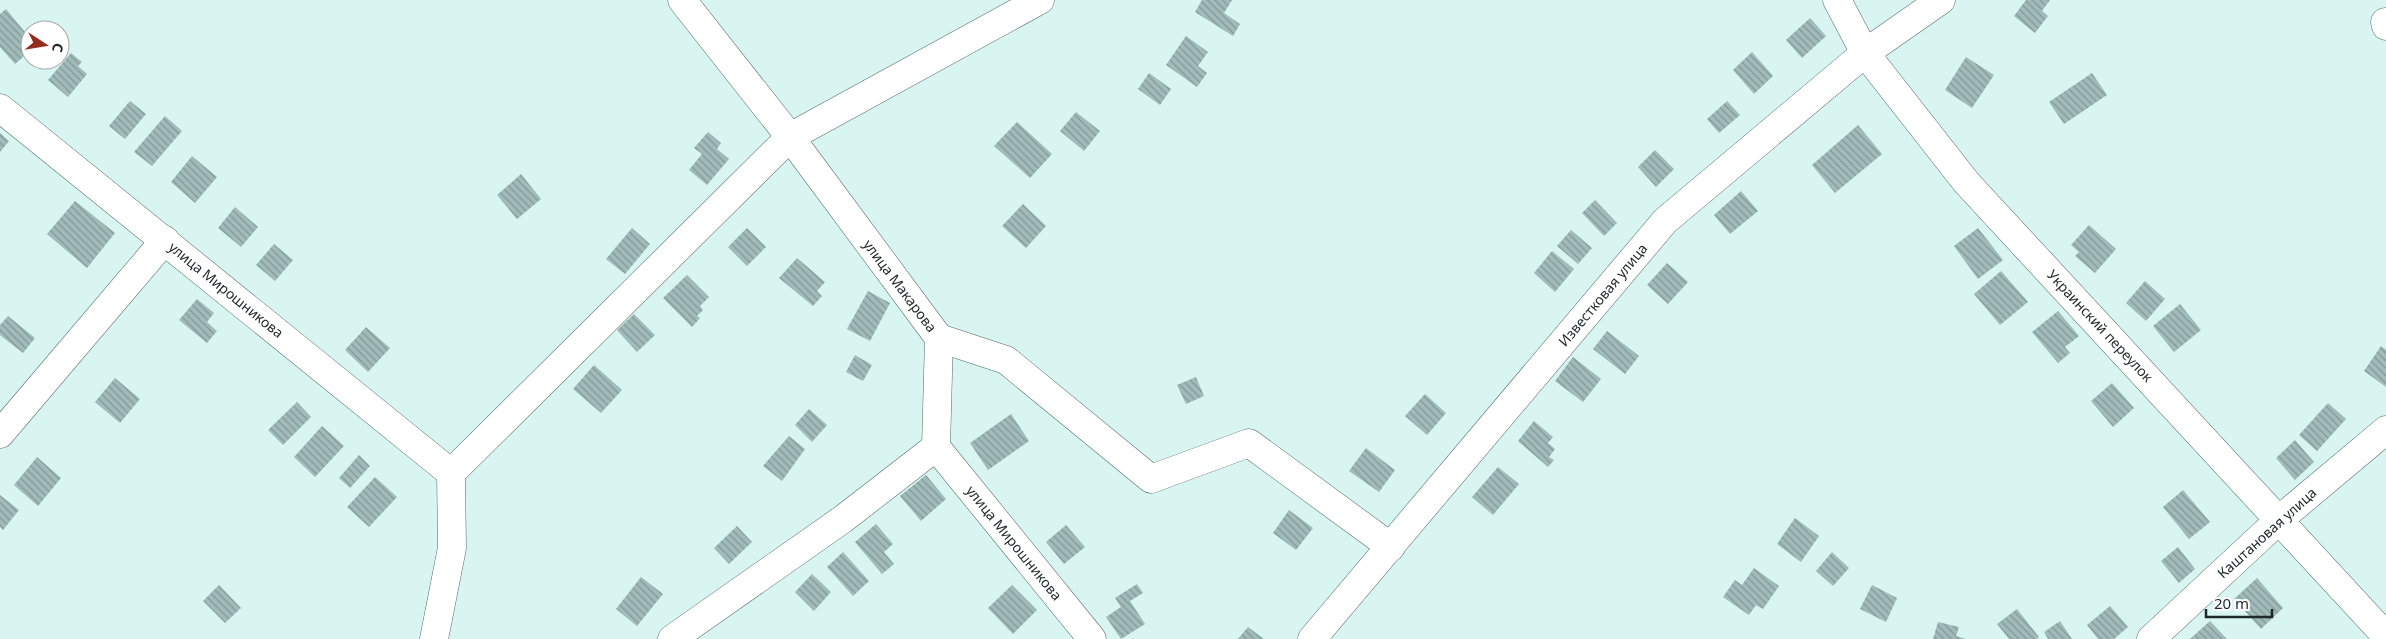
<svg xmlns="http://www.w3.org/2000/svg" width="2386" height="639" font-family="'Noto Sans',sans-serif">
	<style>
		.building { fill: url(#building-back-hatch) }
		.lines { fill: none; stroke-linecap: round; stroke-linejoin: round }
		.minor-casing { stroke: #516a68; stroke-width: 29 }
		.minor { stroke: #fff; stroke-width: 28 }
		.labels { text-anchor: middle; stroke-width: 4.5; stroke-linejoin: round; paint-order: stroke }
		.street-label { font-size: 14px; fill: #1d2827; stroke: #fff }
	</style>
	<defs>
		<pattern id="building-back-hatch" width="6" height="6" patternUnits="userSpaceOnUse" patternTransform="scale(1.25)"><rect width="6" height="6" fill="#a0bbb9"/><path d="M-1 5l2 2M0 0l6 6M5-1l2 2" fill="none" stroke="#829896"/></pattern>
	</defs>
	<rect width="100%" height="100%" fill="#d8f5f2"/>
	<!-- building -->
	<g class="building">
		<polygon points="1202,0 1232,0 1224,13 1240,24 1233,36 1195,12"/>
		<polygon points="2026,0 2050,0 2042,11 2048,16 2035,33 2014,16"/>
		<polygon points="6,9 30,38 30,51 15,64 0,47 0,14"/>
		<polygon points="1810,18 1826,36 1802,58 1786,40"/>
		<polygon points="1186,36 1208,52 1198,66 1207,73 1197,87 1166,65"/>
		<polygon points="1752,52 1773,76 1754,94 1733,70"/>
		<polygon points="71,53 82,62 78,66 87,74 68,97 48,80"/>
		<polygon points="1966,57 1994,75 1972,108 1945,90"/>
		<polygon points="1149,73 1171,89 1160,105 1138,89"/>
		<polygon points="2092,73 2107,95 2064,124 2049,102"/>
		<polygon points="130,101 146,114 125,139 109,126"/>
		<polygon points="1727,101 1740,115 1719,133 1707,119"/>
		<polygon points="1076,112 1100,131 1084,151 1060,131"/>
		<polygon points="165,116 182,131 152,166 134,152"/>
		<polygon points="1017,122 1052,154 1030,178 994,146"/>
		<polygon points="1858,125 1882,154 1835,193 1812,165"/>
		<polygon points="708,132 721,143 717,149 729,159 707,185 689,170 702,154 694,148"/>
		<polygon points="0,133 9,141 0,152"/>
		<polygon points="1655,150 1674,169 1656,187 1638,167"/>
		<polygon points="192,156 217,177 195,203 171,182"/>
		<polygon points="521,174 541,199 517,219 497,195"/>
		<polygon points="1741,191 1758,211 1730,234 1714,215"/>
		<polygon points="1595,200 1617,223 1604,236 1582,213"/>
		<polygon points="75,201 115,233 87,268 47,234"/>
		<polygon points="1023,204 1046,226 1026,248 1002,226"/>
		<polygon points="235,207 258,227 241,247 218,228"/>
		<polygon points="2089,225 2116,249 2095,273 2075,256 2079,252 2071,245"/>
		<polygon points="632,228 650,244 625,274 606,259"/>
		<polygon points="747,228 766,247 747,266 728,247"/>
		<polygon points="1978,228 2003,260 1978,279 1954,246"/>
		<polygon points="1571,230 1592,248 1578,264 1557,246"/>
		<polygon points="274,244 293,260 275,281 256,265"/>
		<polygon points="1552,251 1574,269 1555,292 1534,273"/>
		<polygon points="797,258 825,282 817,291 822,296 813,306 779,278"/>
		<polygon points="1667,263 1688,282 1668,304 1647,285"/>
		<polygon points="2001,271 2028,302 2000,325 1974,294"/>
		<polygon points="687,275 709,297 700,306 703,310 697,316 700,318 692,327 663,298"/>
		<polygon points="2145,281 2165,299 2146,321 2126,303"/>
		<polygon points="868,291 890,303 870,341 847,329"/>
		<polygon points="197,299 214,313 207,322 217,331 207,343 179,320"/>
		<polygon points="2180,304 2201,330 2174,352 2153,326"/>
		<polygon points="2058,311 2079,336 2065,347 2070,353 2058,363 2032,332"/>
		<polygon points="634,314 655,335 637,352 617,330"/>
		<polygon points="8,316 35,338 23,353 0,335 0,325"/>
		<polygon points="366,327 390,348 368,372 345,350"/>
		<polygon points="1607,331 1639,356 1625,374 1593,349"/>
		<polygon points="2381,346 2386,350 2386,387 2364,371"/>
		<polygon points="855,355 872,365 863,381 846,372"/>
		<polygon points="1573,357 1601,379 1583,402 1555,381"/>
		<polygon points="594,365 622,390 601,413 573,389"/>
		<polygon points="1196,377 1204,396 1186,404 1177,385"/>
		<polygon points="115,378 140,399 120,423 95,402"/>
		<polygon points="2112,383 2134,408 2113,427 2091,401"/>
		<polygon points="1425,394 1446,413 1427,435 1405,416"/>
		<polygon points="297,402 311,417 283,445 268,430"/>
		<polygon points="2328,403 2346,419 2317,451 2299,435"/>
		<polygon points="809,409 827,425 812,442 795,425"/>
		<polygon points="1011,414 1029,441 988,470 970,443"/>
		<polygon points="1534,421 1553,437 1548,443 1555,449 1549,457 1554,460 1548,467 1518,441"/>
		<polygon points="322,426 344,446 315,477 294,457"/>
		<polygon points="789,436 805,449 782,481 763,466"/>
		<polygon points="2295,440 2314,462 2295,480 2276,458"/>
		<polygon points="1366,448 1395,470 1379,492 1349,471"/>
		<polygon points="359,455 370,466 350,488 339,478"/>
		<polygon points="37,457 61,478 38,506 14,485"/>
		<polygon points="1498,467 1519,484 1493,515 1472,497"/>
		<polygon points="926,475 946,499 921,521 900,496"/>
		<polygon points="375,477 397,497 369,527 347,507"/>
		<polygon points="2183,490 2210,522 2189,539 2163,507"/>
		<polygon points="0,495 19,510 3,530 0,527"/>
		<polygon points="1289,510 1313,528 1296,550 1273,533"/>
		<polygon points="1795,518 1819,536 1801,562 1777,544"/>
		<polygon points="876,524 893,544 884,552 894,564 882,574 855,542"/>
		<polygon points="1066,525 1085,547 1064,564 1046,542"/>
		<polygon points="737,526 752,542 729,564 714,548"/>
		<polygon points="2178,547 2195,569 2179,583 2161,561"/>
		<polygon points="843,552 869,581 853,596 827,567"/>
		<polygon points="1832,552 1849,568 1833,586 1816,571"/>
		<polygon points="1754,568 1779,586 1763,609 1756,605 1749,615 1723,597 1735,580 1742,585"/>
		<polygon points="812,574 831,592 814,611 795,592"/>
		<polygon points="641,577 663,594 637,626 616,609"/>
		<polygon points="2257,578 2283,608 2261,629 2234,599"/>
		<polygon points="1137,584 1143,593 1130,601 1145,624 1121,639 1106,617 1121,607 1115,598"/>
		<polygon points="219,585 241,608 225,623 203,601"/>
		<polygon points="1012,585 1037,610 1013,634 988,608"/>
		<polygon points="1872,585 1897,598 1886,622 1860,609"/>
		<polygon points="2110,606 2128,627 2114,639 2098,639 2087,625"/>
		<polygon points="2017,609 2039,637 2037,639 2009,639 1997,624"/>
		<polygon points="2060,621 2072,639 2048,639 2044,632"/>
		<polygon points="2210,621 2227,639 2190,639"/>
		<polygon points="1938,622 1959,627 1956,636 1966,639 1933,639"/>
		<polygon points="1248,627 1264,639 1238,639"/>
	</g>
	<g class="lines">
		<!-- minor casing -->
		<g class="minor-casing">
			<g id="minor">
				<polyline points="1837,0 1865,53 1966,182 2386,636"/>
				<polyline points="2385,22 2386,26"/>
				<polyline points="0,108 451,473"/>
				<polyline points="939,338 1006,360 1151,479 1249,443 1391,547"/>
				<polyline points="0,434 165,240"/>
				<polyline points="936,447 939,338 790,137 1040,0"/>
				<polyline points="936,447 1092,639"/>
				<polyline points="434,639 452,548 451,473 790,137 682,0"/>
				<polyline points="672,639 843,519 936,447"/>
				<polyline points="1312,639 1665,221 1865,53 1941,0"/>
				<polyline points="2151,639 2280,519 2386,430"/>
			</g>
		</g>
		<!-- minor -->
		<use href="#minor" class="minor"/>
	</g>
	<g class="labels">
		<!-- street labels -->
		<g class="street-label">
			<text transform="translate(900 286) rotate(53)" y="5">улица Макарова</text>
			<text transform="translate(226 290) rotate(39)" y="5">улица Мирошникова</text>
			<text transform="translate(1603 295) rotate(-50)" y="5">Известковая улица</text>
			<text transform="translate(2100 326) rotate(47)" y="5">Украинский переулок</text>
			<text transform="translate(2267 533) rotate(-42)" y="5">Каштановая улица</text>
			<text transform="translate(1014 543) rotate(51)" y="5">улица Мирошникова</text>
		</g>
	</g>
	<!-- north arrow -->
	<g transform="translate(45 45) rotate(102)"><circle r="24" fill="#ffffff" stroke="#a5a9a9"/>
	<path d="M0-4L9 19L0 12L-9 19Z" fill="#952c1b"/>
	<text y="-8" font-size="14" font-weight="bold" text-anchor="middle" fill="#1d2827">С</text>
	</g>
	<!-- scale -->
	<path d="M2206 609v8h66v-8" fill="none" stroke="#1d2827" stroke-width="2.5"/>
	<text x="2214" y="609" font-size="15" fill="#1d2827" stroke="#ffffff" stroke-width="4" paint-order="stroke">20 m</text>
</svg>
